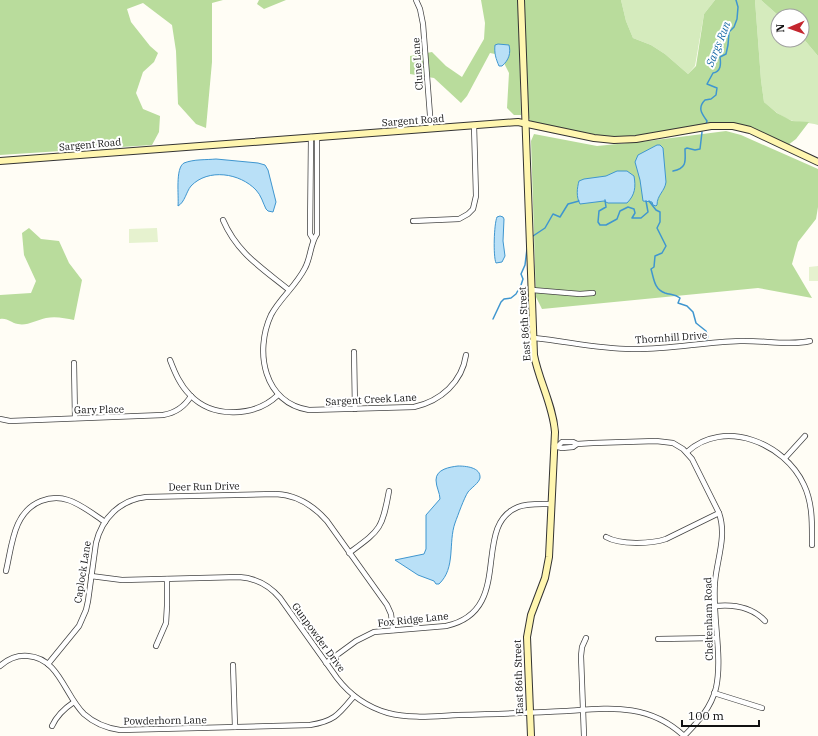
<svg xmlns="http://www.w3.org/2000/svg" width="818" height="736" font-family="'IBM Plex Serif',serif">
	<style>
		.green { fill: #d5ebbd }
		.forest { fill: #b9dc9c }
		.pitch { fill: #e6f2cf }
		.water { fill: #b9e0f7; stroke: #3f96cf }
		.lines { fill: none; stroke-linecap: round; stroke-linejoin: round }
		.stream { stroke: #3f96cf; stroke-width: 1.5 }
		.street-casing { stroke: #444; stroke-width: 6 }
		.secondary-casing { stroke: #333; stroke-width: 8 }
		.street { stroke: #fff; stroke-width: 4.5 }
		.secondary { stroke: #fff6b0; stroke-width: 6 }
		.labels { text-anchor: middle; stroke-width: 4; stroke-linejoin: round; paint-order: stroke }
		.street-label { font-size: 10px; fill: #111; stroke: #fff }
		.water-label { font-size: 11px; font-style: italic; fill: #1768a6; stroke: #fff }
	</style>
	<rect width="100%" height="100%" fill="#fffdf5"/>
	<!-- green -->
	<g class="green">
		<polygon points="621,0 715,0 704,14 695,66 688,74 665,54 651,45 633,38 626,21"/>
		<path d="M755,0H761L779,16L778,40H802V37L818,56V125C808,122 802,123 793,121C782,118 772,109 764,102L761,80Z"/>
	</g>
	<!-- forest -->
	<g class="forest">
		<polygon points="0,0 223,0 212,3 212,62 206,128 196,124 178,104 176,51 172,25 143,3 127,9 131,22 150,46 158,53 154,62 143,72 136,93 143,109 160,116 159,132 152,145 0,155"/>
		<polygon points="259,0 286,0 264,9 257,4"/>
		<polygon points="481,0 518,0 521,115 514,115 507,108 509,73 500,55 490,53 467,96 461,103 434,78 410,74 410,56 432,52 446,66 462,77 484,39 485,23"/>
		<polygon points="524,0 621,0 626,21 633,38 651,45 665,54 688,74 696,66 704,14 715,0 755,0 761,80 764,102 777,113 792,121 809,122 796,139 788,145 749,127 726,122 709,123 641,135 604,138 531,122 528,116"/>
		<polygon points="761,0 818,0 818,56 802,37 802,16 779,16"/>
		<polygon points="726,131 741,135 818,169 818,207 816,219 798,242 792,264 812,298 758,288 542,309 536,297 531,141 534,134 597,146 648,141"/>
		<path d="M29,228L41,239L59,241L69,263L82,280L74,320C65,318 55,316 46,318C37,320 27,326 18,324C10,323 9,318 0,319V295L31,293L36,281L24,255L22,233Z"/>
	</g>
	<!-- pitch -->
	<g class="pitch">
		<polygon points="157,228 158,242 129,243 129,229"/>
		<polygon points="818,266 818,281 809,281 809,267"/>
	</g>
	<!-- water -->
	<g class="water">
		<path d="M498,44L509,45C511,53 509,60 502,66H499C496,59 494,53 495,45Z"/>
		<path d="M657,145H660L663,148L666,182C665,191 657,195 657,205L656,206L653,205L652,202L643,201L640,180L635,162L638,155Z"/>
		<path d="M216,159L258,163L265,165L268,170L276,202L273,212L268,211L266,209C263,203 261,195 256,190C240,173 208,168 191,186C186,192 185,202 178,206C179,196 175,168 184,163C194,159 206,160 216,159Z"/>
		<path d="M617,171H627L634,176C636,187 635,195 627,203H608L604,201L580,204C576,197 577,188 579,181L584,179L606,176Z"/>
		<path d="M500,216L503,217L504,219L503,241L505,256L502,262L496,263C493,256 494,224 497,217Z"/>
		<path d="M458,466C465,466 481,467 480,478C479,483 471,488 468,492C464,498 458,515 455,523C448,543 456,568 439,584H436L434,581L418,575L395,560L424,554L426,549V515L440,499C440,493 436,487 436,480C436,469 450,467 458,466Z"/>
	</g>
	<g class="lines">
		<!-- stream -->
		<g class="stream">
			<path d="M706,124L707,121C702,114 697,108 705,100L711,99L716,95L717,88L707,84L713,73C721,72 721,64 720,57L726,54L728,45L729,32L734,27L737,19L738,7L736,0"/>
			<path d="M673,171C688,168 685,160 685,149L687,148L695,150L700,149L702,132"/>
			<polyline points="605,200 606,207 599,211 598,222 600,225 606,225 617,219 620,211 628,207 634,209 635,213 632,218 641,218 648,212 646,201"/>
			<path d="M649,201L656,210L660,212V222L657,228L666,246L662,253L655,256L654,267L651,269C654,279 654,289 665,293C671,295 675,294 680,298L678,303L687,306L693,312L696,323L706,331L708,337L706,341"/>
			<polyline points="533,236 545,228 553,214 560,217 568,204 579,201"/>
			<polyline points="493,319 501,302 504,299 511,298 516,294 521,285 523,279 521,274 525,265 527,249"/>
		</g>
		<!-- street casing -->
		<g class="street-casing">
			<g id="street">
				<polyline points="416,0 420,9 423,24 431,128"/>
				<polyline points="311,137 310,234 313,239"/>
				<path d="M317,137V234C310,244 311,257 305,268C296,286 280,298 271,315C254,352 264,403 309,410L414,407C441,401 462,382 466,355"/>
				<path d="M223,220C237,253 262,268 289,290"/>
				<polyline points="413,221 459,219 468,214 473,209 476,196 474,125"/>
				<polyline points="532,290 580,294 593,293"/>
				<path d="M534,338C566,341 598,349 631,349C667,350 703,342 740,341C762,340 790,346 810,341"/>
				<polyline points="354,352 355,409"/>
				<path d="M170,360C175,373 180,385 190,395C213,419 255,417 278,395"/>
				<polyline points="74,363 75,418"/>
				<path d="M0,419L10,421L163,415C175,413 185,406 191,396"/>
				<path d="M554,446L562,448L573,447L577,444L593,443L656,441L673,443L683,449L692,459L719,513C727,536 717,559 715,582C712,616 723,656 716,688C711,708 698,722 684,736"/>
				<polyline points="558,446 562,442 573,442 577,444"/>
				<path d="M687,452C724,418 785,443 804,485C813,504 812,525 812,545"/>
				<polyline points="785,458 805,436"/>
				<path d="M606,537C620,545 651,544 666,539L719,513"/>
				<path d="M349,553C380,530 382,530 389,491"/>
				<path d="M6,571C12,546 13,512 41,501C49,498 59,497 68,500C81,504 93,514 105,522"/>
				<path d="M91,576L122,580L239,577C256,578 269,585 280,598L337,678C350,695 367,707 388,713C411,719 435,716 458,715C494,714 530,713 567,711C610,708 649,703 684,736"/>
				<path d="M715,606C734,604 752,607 765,621"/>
				<polyline points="658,639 716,638"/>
				<polyline points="156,646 166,623 167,606 167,579"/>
				<path d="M326,663L356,641L374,632L446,626C516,611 470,526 518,507C528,503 540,504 551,504"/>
				<path d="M48,664L79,626L86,610L88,601L96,543C102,518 120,500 146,497L276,494C297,495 313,505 327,521L387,605L391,614L393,630"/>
				<polyline points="233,665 235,727"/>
				<path d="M0,666C8,659 17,655 28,656C59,658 65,696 84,714C94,723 106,728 120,730L310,725C335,721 339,714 354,696"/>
				<polyline points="714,693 762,708"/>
				<path d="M52,726C57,715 65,708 74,702"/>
				<polyline points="584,736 581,656 582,647 586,638"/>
			</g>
		</g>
		<!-- secondary casing -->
		<g class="secondary-casing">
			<g id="secondary">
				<path d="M521,0L534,355C539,381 553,405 555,432L549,557L545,578L531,615L527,637L531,736"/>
				<polyline points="0,161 518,122 594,138 614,140 636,139 711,126 733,126 750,130 818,162"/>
			</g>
		</g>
		<!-- street -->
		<use href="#street" class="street"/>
		<!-- secondary -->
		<use href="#secondary" class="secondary"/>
	</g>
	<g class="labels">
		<!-- street labels -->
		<g class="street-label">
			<text transform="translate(417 64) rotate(-94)" y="4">Clune Lane</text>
			<text transform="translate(413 120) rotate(-4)" y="4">Sargent Road</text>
			<text transform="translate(90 144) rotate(-5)" y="4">Sargent Road</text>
			<text transform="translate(524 324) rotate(-94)" y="4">East 86th Street</text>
			<text transform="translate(671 337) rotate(-4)" y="4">Thornhill Drive</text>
			<text transform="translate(371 399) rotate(-3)" y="4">Sargent Creek Lane</text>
			<text transform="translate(99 409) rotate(-1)" y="4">Gary Place</text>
			<text transform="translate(204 486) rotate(-1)" y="4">Deer Run Drive</text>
			<text transform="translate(82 572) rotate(-81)" y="4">Caplock Lane</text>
			<text transform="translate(413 619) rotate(-6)" y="4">Fox Ridge Lane</text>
			<text transform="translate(708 619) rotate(-91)" y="4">Cheltenham Road</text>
			<text transform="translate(319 637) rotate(54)" y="4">Gunpowder Drive</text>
			<text transform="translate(518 677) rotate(-92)" y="4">East 86th Street</text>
			<text transform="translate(165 720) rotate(-1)" y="4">Powderhorn Lane</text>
		</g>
		<!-- water labels -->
		<g class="water-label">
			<text transform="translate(718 44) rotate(-68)" y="4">Sargs Run</text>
		</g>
	</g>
	<!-- north arrow -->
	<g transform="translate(790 28) rotate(268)"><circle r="19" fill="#ffffff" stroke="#a0a0a0"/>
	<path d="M0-3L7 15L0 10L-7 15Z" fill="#c4262e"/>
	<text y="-6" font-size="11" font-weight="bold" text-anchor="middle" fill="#111111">N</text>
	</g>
	<!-- scale -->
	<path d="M682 720v6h77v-6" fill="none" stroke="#111111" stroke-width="2"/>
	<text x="688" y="720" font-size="12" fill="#111111" stroke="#ffffff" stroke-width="3" paint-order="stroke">100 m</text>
</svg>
